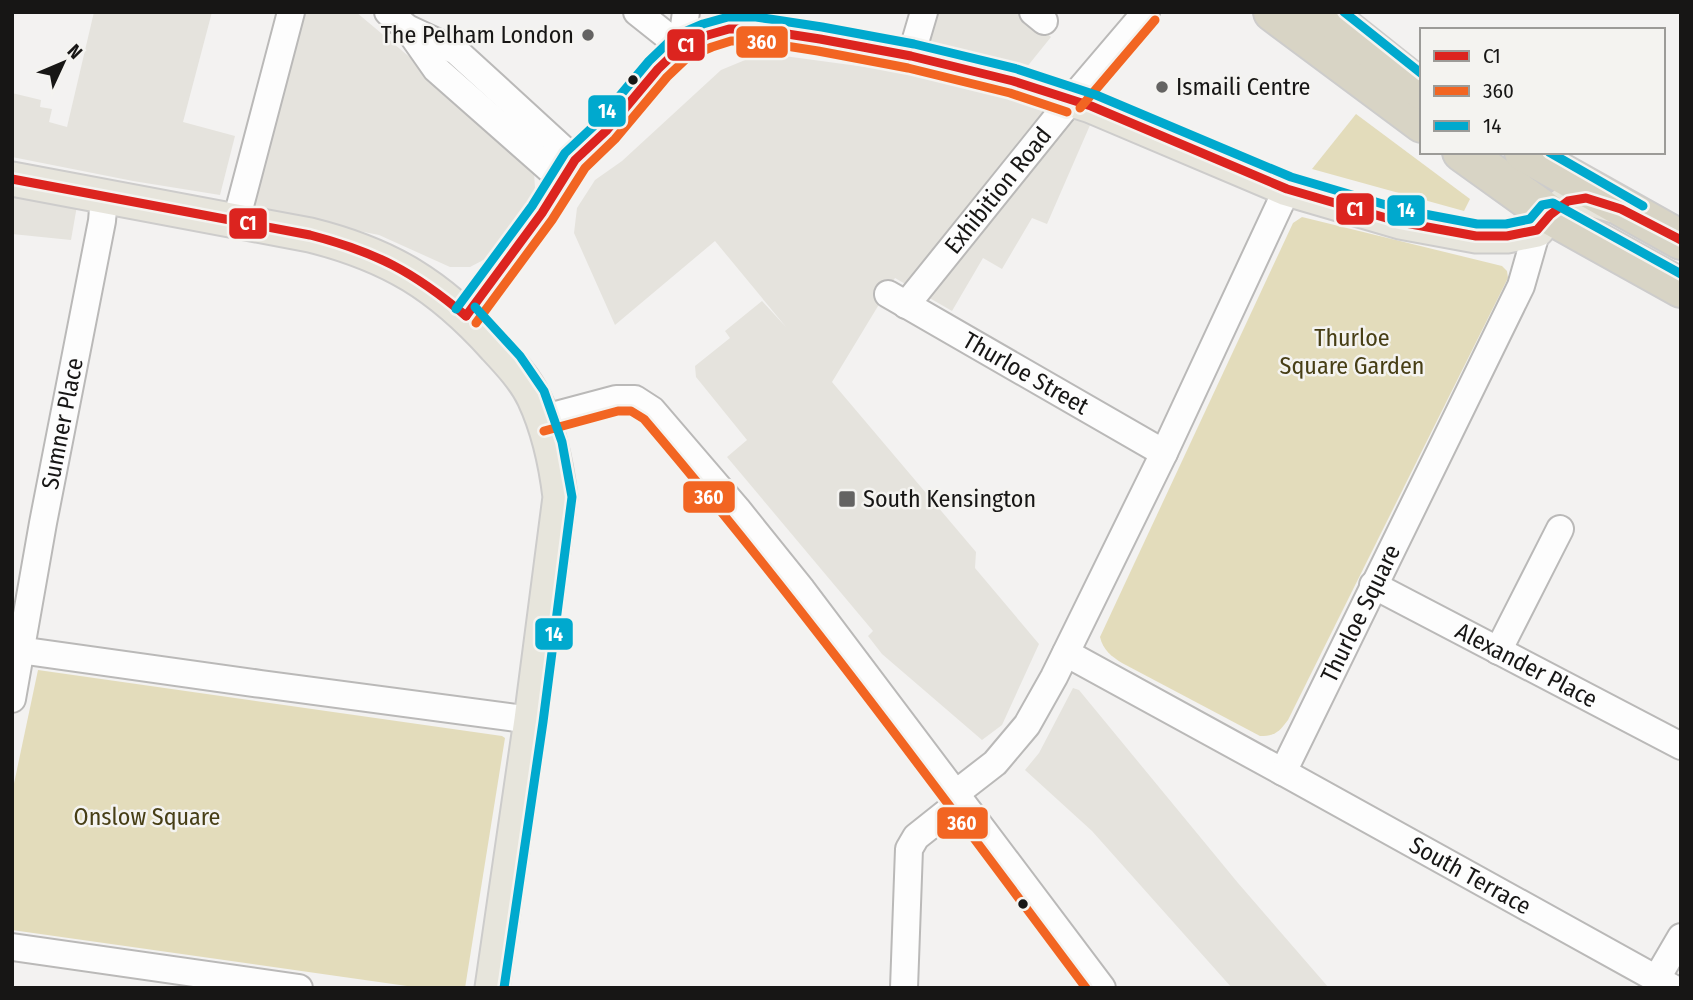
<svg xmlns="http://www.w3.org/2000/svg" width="1693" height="1000" font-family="'Fira Sans Condensed',sans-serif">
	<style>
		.built { fill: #e5e3dd }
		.green { fill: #e3dcbb }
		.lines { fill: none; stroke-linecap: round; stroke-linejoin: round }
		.minor-casing { stroke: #bab9b8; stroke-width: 30 }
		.major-casing { stroke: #cdcccb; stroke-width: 37 }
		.highway-casing { stroke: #cdcccb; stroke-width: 42 }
		.minor { stroke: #fdfdfd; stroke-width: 26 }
		.major { stroke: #e7e5dc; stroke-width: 33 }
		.highway { stroke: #d8d4c5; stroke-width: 38 }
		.bus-1-casing { stroke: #f4f3f0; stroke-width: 14 }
		.bus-2-casing { stroke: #f4f3f0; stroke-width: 14 }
		.bus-3-casing { stroke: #f4f3f0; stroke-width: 14 }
		.bus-1 { stroke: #dc241f; stroke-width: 9 }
		.bus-2 { stroke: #f26522; stroke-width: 9 }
		.bus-3 { stroke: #00a9ce; stroke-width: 9 }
		.poi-dot { fill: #646362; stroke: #f4f3f0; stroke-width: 2.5 }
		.bus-dot { fill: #171615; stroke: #f4f3f0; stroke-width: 2.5 }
		.labels { text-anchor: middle; stroke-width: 5; stroke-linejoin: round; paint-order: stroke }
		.poi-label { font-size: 24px; fill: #171615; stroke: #f4f3f0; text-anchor: start }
		.street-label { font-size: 24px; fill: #171615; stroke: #f4f3f0 }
		.park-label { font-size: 24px; fill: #473e15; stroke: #f4f3f0 }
		.line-badge { stroke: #f4f3f0; stroke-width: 2.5 }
		.badge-label { font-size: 19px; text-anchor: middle; font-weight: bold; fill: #fff }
	</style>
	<rect width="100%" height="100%" fill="#f3f2f1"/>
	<!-- built -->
	<g class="built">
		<polygon points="94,12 212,12 183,122 235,136 220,195 133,181 12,157 12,93 41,100 40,107 52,109 49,122 67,127"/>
		<polygon points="298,12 356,12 475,112 534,172 535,188 528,208 493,255 470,267 450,267 379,235 249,209"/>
		<polygon points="929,12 1012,12 1029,17 1051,37 1006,93 1094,116 1047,224 1032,218 1002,269 983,258 952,311 895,278 832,382 976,552 975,568 1039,644 1002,725 982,740 882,654 868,636 873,631 727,457 747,440 696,377 695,366 730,338 725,331 762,301 786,327 715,241 615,325 574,233 577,208 595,180 622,161 721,70 762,53 910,73"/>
		<polygon points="12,194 78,200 71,240 12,234"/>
		<polygon points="1073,688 1079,690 1238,883 1329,988 1232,988 1092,831 1025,770 1039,753"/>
	</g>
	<!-- green -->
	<g class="green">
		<polygon points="1356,114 1470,199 1464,211 1312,169"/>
		<path d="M1302,217L1502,266L1507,271L1508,278L1288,720C1279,732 1275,736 1260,736L1122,663C1111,656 1103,650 1100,637L1293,223Z"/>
		<polygon points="38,670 502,736 505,738 465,988 421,988 12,930 12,793"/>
	</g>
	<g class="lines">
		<!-- minor casing -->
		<g class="minor-casing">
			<g id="minor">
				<polyline points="388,12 407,28 456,51 575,160"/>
				<polyline points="637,12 681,47"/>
				<polyline points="1033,12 1044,21"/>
				<polyline points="408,29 436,69 562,180"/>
				<polyline points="681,47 686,12"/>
				<polyline points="911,56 924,12"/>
				<polyline points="236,221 291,12"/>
				<path id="s1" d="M888,294L1164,453"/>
				<path id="s2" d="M906,305L1071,100L1146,12"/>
				<polyline points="541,419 616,399 635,399 652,410 737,509 802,590 1102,988"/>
				<path id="s3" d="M1373,585L1681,746"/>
				<polyline points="12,649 261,684 531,720"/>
				<polyline points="1498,651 1560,529"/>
				<path id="s4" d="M1066,653L1283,772L1521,286L1537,230"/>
				<path id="s5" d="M12,699L43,523L102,221L104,197"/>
				<path id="s6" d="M1283,772L1673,988"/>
				<polyline points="955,794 995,763 1027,725 1054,677 1164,453 1287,189"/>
				<polyline points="12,947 299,988"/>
				<polyline points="1657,978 1681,937"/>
				<polyline points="904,988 909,849 916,837 960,802"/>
			</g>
		</g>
		<!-- major casing -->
		<g class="major-casing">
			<g id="major">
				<path d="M12,179L310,235C390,255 439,285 495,347C509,362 525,379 534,398C548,428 556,464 560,497L531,720L492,988"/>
				<polyline points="466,316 542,213 575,160 606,131 658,69 681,47 708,35 729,29 755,29 820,39 911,56 1013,81 1091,106 1287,189 1400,222 1476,236 1507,236 1537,230 1550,215 1568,201 1586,198 1614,206"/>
			</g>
		</g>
		<!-- highway casing -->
		<g class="highway-casing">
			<g id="highway">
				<polyline points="1273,12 1422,123"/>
				<polyline points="1324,12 1422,90"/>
				<polyline points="1462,152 1550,215 1681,288"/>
				<polyline points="1524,152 1681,240"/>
			</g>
		</g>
		<!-- minor -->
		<use href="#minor" class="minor"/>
		<!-- major -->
		<use href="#major" class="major"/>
		<!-- highway -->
		<use href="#highway" class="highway"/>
		<!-- bus-1 casing -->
		<g class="bus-1-casing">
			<g id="bus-1">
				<path d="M12,179L310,235C376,252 414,272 466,316"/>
				<polyline points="466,316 542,213 575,160 606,131 658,69 681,47 708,35 729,29 755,29 820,39 911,56 1013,81 1091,106 1287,189 1400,222 1476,236 1507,236 1537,230 1550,215 1568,201 1586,198 1621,209 1681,240"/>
			</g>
		</g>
		<!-- bus-2 casing -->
		<g class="bus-2-casing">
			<g id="bus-2">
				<polyline points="1080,108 1155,20"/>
				<polyline points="476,323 552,220 585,168 615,139 667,77 688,57 712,47 731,41 754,41 818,51 908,68 1010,93 1067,112"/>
				<path d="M544,431L618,411H631L644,419C800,602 942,796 1086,988"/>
			</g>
		</g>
		<!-- bus-3 casing -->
		<g class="bus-3-casing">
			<g id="bus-3">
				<polyline points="1344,12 1422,74"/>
				<polyline points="1549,152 1643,206"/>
				<polyline points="475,307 520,356 544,391 562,442 572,497 543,722 504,988"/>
				<polyline points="456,309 532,206 565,153 597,123 649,61 675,36 703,24 728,17 756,17 822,27 914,44 1017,69 1096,95 1291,177 1403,210 1477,224 1506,224 1530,219 1542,205 1553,203 1681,274"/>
			</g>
		</g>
		<!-- bus-1 -->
		<use href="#bus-1" class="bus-1"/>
		<!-- bus-2 -->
		<use href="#bus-2" class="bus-2"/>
		<!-- bus-3 -->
		<use href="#bus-3" class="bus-3"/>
	</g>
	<!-- markers -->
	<g class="poi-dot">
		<circle cx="588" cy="35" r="7"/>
		<circle cx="1162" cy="87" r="7"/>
		<rect x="838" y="490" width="18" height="18" rx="3.5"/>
	</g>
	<g class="bus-dot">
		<circle cx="633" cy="80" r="6"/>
		<circle cx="1023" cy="904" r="6"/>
	</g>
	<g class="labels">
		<!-- poi labels -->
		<g class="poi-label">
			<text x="574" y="43" text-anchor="end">The Pelham London</text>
			<text x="1176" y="95">Ismaili Centre</text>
			<text x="863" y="507">South Kensington</text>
		</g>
		<!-- street labels -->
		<g class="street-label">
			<text dy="8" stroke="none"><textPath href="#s2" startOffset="147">Exhibition Road</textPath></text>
			<text dy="8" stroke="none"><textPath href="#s1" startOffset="159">Thurloe Street</textPath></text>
			<text dy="8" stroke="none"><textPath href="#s5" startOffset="280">Sumner Place</textPath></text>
			<text dy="8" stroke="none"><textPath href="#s4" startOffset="424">Thurloe Square</textPath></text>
			<text dy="8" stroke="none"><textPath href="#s3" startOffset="173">Alexander Place</textPath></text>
			<text dy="8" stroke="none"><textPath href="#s6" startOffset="214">South Terrace</textPath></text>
		</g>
		<!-- park labels -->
		<g class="park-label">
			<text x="1352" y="346">Thurloe<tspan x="1352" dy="28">Square Garden</tspan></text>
			<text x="147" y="825">Onslow Square</text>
		</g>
	</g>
	<g class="line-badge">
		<rect x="735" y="25" width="54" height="34" rx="7" fill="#f26522"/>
		<rect x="666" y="28" width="40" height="34" rx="7" fill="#dc241f"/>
		<rect x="587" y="94" width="40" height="34" rx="7" fill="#00a9ce"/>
		<rect x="1335" y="192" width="40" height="34" rx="7" fill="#dc241f"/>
		<rect x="1386" y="194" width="40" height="33" rx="7" fill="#00a9ce"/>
		<rect x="228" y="207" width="40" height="33" rx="7" fill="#dc241f"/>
		<rect x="682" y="480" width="54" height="34" rx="7" fill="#f26522"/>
		<rect x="534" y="617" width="40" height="34" rx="7" fill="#00a9ce"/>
		<rect x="936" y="806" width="53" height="34" rx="7" fill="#f26522"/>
	</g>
	<g class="badge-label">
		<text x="762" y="49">360</text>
		<text x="686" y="52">C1</text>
		<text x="607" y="118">14</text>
		<text x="1355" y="216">C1</text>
		<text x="1406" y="217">14</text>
		<text x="248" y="230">C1</text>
		<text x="709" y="504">360</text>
		<text x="554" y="641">14</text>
		<text x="962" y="830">360</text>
	</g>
	<!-- border -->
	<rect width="1693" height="1000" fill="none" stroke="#171615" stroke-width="28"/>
	<!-- legend -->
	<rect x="1420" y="28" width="245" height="126" fill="#f4f3f0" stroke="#9c9b98" stroke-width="2"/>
	<rect x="1434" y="51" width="35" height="10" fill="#dc241f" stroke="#9c9b98" stroke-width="2"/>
	<text x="1483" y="63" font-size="21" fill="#171615">C1</text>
	<rect x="1434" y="86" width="35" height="10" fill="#f26522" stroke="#9c9b98" stroke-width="2"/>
	<text x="1483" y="98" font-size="21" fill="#171615">360</text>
	<rect x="1434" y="121" width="35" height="10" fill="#00a9ce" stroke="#9c9b98" stroke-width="2"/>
	<text x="1483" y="133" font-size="21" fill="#171615">14</text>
	<!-- north arrow -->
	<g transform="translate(63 63) rotate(46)" stroke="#f4f3f0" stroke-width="5" paint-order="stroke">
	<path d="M0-5L12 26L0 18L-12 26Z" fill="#171615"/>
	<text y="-10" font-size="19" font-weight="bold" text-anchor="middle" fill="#171615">N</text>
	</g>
</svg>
